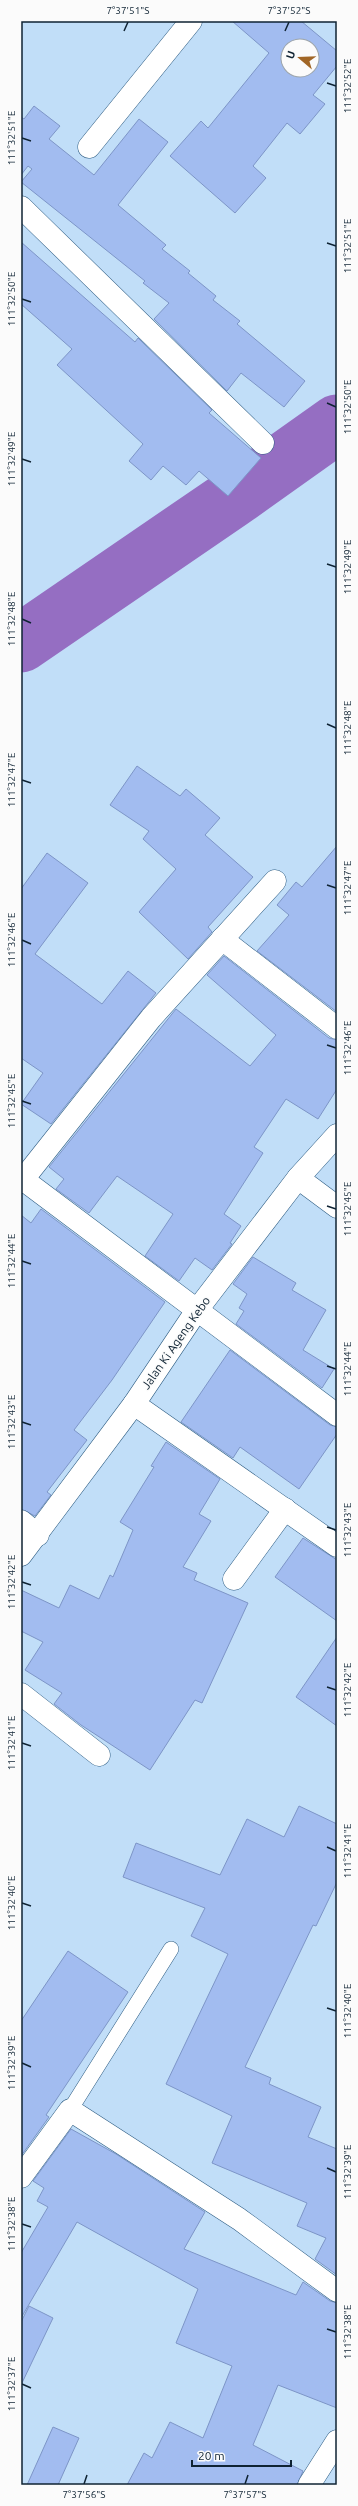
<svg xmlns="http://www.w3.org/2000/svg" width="358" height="2506" font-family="Ubuntu,sans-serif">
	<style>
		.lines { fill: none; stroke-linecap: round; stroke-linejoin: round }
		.river { stroke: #956ec2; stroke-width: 59 }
		.building { fill: #a2bcf0; stroke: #7d95c7; fill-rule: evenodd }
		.lane-casing { stroke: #2e5d83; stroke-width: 16 }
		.street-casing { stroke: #2e5d83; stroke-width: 23 }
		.lane { stroke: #fff; stroke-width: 15 }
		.street { stroke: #fff; stroke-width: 22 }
		.ticks { fill: none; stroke: #0f2333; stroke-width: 1.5 }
		.labels { text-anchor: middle; stroke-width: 3; stroke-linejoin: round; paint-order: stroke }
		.street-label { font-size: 12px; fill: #0f2333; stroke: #fbfbfb }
		.neatline { fill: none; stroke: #0f2333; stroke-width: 1.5 }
		.ticks-label { font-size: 10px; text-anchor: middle; fill: #0f2333 }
	</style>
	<rect width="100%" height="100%" fill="#c1def8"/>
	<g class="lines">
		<!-- river -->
		<polyline class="river" points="21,643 230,500 337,424"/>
	</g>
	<!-- building -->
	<g class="building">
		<path d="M232,21H301L337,51V66L313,95L325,104L300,134L287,123L253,166L266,178L235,213L170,156L201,121L208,128L269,53ZM288,46H312V70H288Z"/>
		<polygon points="34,106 60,126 49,139 94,175 139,119 168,142 118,205 166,245 162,249 190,271 188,273 216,296 213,300 240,321 237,324 305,381 284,407 241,373 227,391 154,319 169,303 143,283 145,281 21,182 32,169 28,166 21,175 21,117 24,119"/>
		<polygon points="21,242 135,342 138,338 212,410 209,413 261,458 228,496 199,471 186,485 163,466 151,480 129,461 143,444 57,365 72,349 21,304"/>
		<polygon points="137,766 180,796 186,789 220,818 205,835 253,877 208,927 212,932 188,959 139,912 176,869 143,839 149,831 110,805"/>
		<polygon points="337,846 337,1012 257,951 289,915 277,905 296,882 302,887"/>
		<polygon points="47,853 88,883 35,954 102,1004 128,971 156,993 51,1124 21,1104 43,1073 21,1058 21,889"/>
		<polygon points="224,956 329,1038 337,1040 337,1089 318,1119 286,1099 254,1147 263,1153 224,1214 241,1226 230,1243 232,1244 212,1270 195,1258 179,1281 145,1256 173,1214 117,1176 89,1213 56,1189 64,1179 49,1167 176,1009 250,1066 276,1035 207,975"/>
		<polygon points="41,1209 165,1302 112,1380 74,1430 87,1440 47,1492 51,1495 35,1516 21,1509 21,1215 31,1223"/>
		<polygon points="253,1257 296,1283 292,1290 326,1310 303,1350 334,1369 322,1388 236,1324 244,1311 239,1308 247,1294 233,1284"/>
		<polygon points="230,1350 330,1425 337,1427 337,1434 299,1489 240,1447 233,1458 181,1422"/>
		<polygon points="166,1442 220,1479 199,1514 211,1521 183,1567 197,1573 194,1580 248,1603 202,1703 195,1700 150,1770 81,1725 54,1704 62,1693 25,1670 43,1642 21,1631 21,1590 59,1608 70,1585 99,1599 110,1575 113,1577 133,1530 120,1522 154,1467 151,1466"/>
		<polygon points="303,1538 337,1560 337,1621 275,1577"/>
		<polygon points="337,1637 337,1726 296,1697"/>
		<polygon points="299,1806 337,1824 337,1882 316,1926 313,1925 245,2067 271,2078 269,2084 321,2107 308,2137 337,2149 337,2275 315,2259 326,2238 297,2226 307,2203 212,2163 232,2116 166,2084 228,1954 191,1936 205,1908 123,1877 136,1843 220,1875 247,1819 284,1837"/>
		<polygon points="68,1951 128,1992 46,2115 49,2117 21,2156 21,2021"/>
		<polygon points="71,2129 116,2154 205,2212 184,2249 296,2295 303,2282 330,2301 337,2303 337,2408 278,2385 253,2445 303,2471 297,2485 127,2485 144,2453 152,2458 170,2422 203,2438 232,2366 176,2343 198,2289 77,2222 21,2318 21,2253 48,2207 37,2201 44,2188 33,2181"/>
		<polygon points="29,2306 53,2318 21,2385 21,2322"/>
		<polygon points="53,2427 79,2438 58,2485 27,2485"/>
	</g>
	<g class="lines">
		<!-- lane casing -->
		<g class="lane-casing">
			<polyline id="lane" points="70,2110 171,1949"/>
		</g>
		<!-- street casing -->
		<g class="street-casing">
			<g id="street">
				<polyline points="89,147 191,21"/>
				<polyline points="21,207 263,443"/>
				<polyline points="222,939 337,1028"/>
				<polyline points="21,1178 337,1415"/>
				<polyline points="298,1178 337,1207"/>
				<polyline points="21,1182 151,1018 275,881"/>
				<polyline points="134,1404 337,1546"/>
				<polyline points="21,1521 38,1535"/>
				<polyline points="21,1555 134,1404 197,1310 298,1178 337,1135"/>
				<polyline points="234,1579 285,1509"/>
				<polyline points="21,1694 99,1755"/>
				<polyline points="21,2177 70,2110 239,2219 337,2291"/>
				<polyline points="309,2485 337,2441"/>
			</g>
		</g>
		<!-- lane -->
		<use href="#lane" class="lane"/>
		<!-- street -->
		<use href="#street" class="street"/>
	</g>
	<!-- ticks -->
	<path class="ticks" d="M124,31L128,22M285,31L289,22M327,83L336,86M22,138L31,141M327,243L336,246M22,299L31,302M327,403L336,407M22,459L31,462M327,564L336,567M22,619L31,623M327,724L336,728M22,780L31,783M327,885L336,888M22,940L31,944M327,1045L336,1048M22,1101L31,1104M327,1206L336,1209M22,1261L31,1264M327,1366L336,1369M22,1422L31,1425M327,1527L336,1530M22,1582L31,1585M327,1687L336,1690M22,1743L31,1746M327,1847L336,1851M22,1903L31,1906M327,2008L336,2011M22,2063L31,2067M327,2168L336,2172M22,2224L31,2227M327,2329L336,2332M22,2384L31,2388M84,2484L87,2475M245,2484L248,2475"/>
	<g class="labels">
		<!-- street labels -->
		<g class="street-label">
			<text transform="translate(176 1343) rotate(-55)" y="4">Jalan Ki Ageng Kebo</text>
		</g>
	</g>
	<!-- border -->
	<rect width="358" height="2506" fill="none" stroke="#fbfbfb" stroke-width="44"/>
	<!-- north arrow -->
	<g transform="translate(300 58) rotate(289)"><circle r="19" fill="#fbfbfb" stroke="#9da5ab"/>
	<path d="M0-3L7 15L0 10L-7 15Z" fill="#a16626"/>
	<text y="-6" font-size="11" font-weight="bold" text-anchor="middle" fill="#0f2333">U</text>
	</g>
	<!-- scale -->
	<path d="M192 2460v6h99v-6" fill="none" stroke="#0f2333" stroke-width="2"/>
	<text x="198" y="2460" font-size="12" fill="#0f2333" stroke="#fbfbfb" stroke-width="3" paint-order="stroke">20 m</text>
	<rect x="22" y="22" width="314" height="2462" class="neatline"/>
	<g class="ticks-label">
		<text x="128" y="14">7°37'51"S</text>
		<text x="289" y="14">7°37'52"S</text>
		<text transform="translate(347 86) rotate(-90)" y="4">111°32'52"E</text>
		<text transform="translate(11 138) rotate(-90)" y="4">111°32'51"E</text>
		<text transform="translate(347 246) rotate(-90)" y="4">111°32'51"E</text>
		<text transform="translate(11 299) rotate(-90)" y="4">111°32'50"E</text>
		<text transform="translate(347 407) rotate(-90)" y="4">111°32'50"E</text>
		<text transform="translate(11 459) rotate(-90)" y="4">111°32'49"E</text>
		<text transform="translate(347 567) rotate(-90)" y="4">111°32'49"E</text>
		<text transform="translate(11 619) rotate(-90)" y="4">111°32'48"E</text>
		<text transform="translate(347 728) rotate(-90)" y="4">111°32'48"E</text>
		<text transform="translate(11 780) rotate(-90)" y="4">111°32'47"E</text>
		<text transform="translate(347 888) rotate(-90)" y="4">111°32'47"E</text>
		<text transform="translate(11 940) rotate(-90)" y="4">111°32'46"E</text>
		<text transform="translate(347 1048) rotate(-90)" y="4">111°32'46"E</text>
		<text transform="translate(11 1101) rotate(-90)" y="4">111°32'45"E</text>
		<text transform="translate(347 1209) rotate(-90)" y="4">111°32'45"E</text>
		<text transform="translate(11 1261) rotate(-90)" y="4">111°32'44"E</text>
		<text transform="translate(347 1369) rotate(-90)" y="4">111°32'44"E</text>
		<text transform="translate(11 1422) rotate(-90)" y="4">111°32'43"E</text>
		<text transform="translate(347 1530) rotate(-90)" y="4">111°32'43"E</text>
		<text transform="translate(11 1582) rotate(-90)" y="4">111°32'42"E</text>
		<text transform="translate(347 1690) rotate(-90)" y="4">111°32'42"E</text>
		<text transform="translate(11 1743) rotate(-90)" y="4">111°32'41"E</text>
		<text transform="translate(347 1851) rotate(-90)" y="4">111°32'41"E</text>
		<text transform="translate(11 1903) rotate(-90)" y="4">111°32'40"E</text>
		<text transform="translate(347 2011) rotate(-90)" y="4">111°32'40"E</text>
		<text transform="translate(11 2063) rotate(-90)" y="4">111°32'39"E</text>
		<text transform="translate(347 2172) rotate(-90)" y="4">111°32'39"E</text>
		<text transform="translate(11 2224) rotate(-90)" y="4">111°32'38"E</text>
		<text transform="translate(347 2332) rotate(-90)" y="4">111°32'38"E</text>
		<text transform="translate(11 2384) rotate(-90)" y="4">111°32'37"E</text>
		<text x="84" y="2498">7°37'56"S</text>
		<text x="245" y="2498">7°37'57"S</text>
	</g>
</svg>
